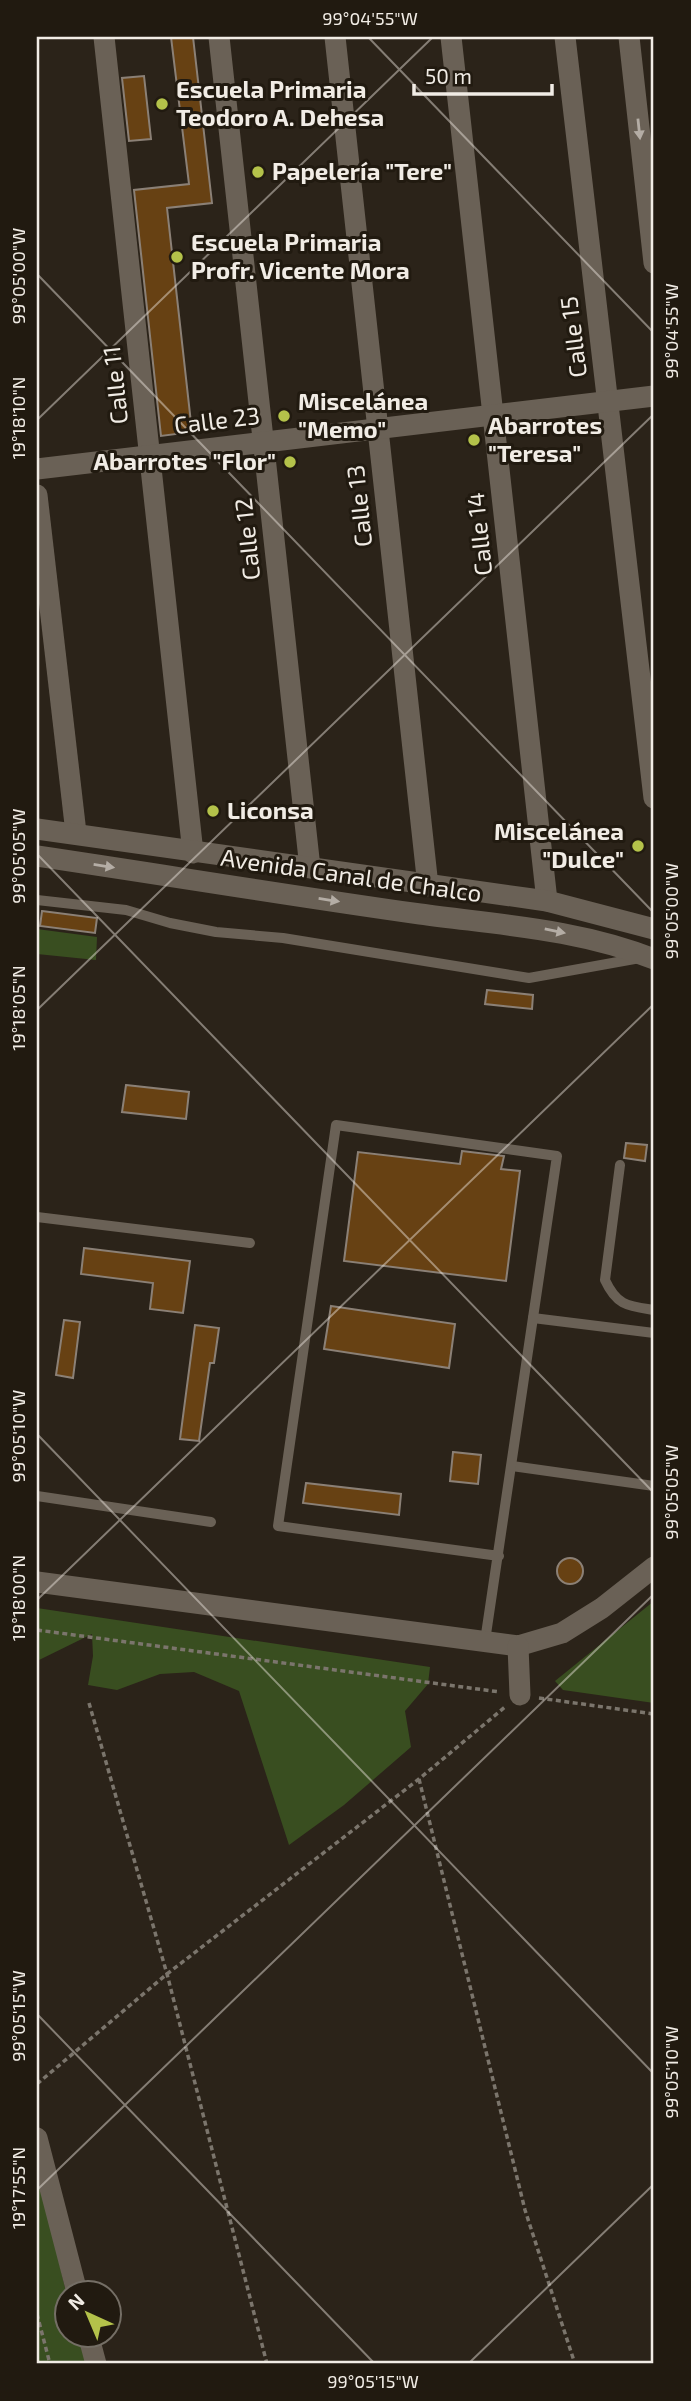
<svg xmlns="http://www.w3.org/2000/svg" width="691" height="2401" font-family="'Exo 2',sans-serif">
	<style>
		.green { fill: #394e20 }
		.building { fill: #674113; stroke: #8b8076; stroke-width: 2 }
		.lines { fill: none; stroke-linecap: round; stroke-linejoin: round }
		.path { stroke: #7b756c; stroke-width: 3.5; stroke-dasharray: 5 3.5; stroke-linecap: butt }
		.lane { stroke: #6a6156; stroke-width: 10 }
		.street { stroke: #6a6156; stroke-width: 21 }
		.secondary { stroke: #6a6156; stroke-width: 21 }
		.oneway { fill: #b4ada5 }
		.ticks { fill: none; stroke: #f1ece5; stroke-width: 2; stroke-opacity: 0.45 }
		.poi-dot { fill: #b4c24a; stroke: #211a10; stroke-width: 2.5 }
		.labels { text-anchor: middle; stroke-width: 6; stroke-linejoin: round; paint-order: stroke }
		.poi-label { font-size: 24px; font-weight: bold; fill: #f1ece5; stroke: #211a10; text-anchor: start }
		.street-label { font-size: 24px; fill: #f1ece5; stroke: #211a10 }
		.neatline { fill: none; stroke: #f1ece5; stroke-width: 2.5 }
		.ticks-label { font-size: 18px; text-anchor: middle; fill: #f1ece5 }
	</style>
	<rect width="100%" height="100%" fill="#2b2319"/>
	<!-- green -->
	<g class="green">
		<polygon points="37,929 97,937 96,960 37,954"/>
		<polygon points="654,1601 654,1703 563,1690 555,1681"/>
		<polygon points="37,1608 430,1667 428,1684 405,1711 411,1747 344,1805 289,1845 239,1691 194,1672 160,1674 117,1690 88,1685 93,1656 92,1634 37,1661"/>
		<polygon points="37,2168 66,2292 66,2334 79,2335 87,2364 37,2364"/>
	</g>
	<!-- building -->
	<g class="building">
		<polygon points="171,37 193,37 212,203 167,208 192,432 161,436 134,190 189,184"/>
		<polygon points="144,76 151,139 129,141 122,78"/>
		<polygon points="42,911 97,918 95,933 40,926"/>
		<polygon points="487,990 533,995 532,1009 485,1004"/>
		<polygon points="126,1085 189,1092 186,1119 122,1112"/>
		<polygon points="626,1143 647,1145 645,1161 624,1158"/>
		<polygon points="462,1151 504,1156 501,1169 520,1171 506,1281 344,1261 358,1152 460,1164"/>
		<polygon points="84,1248 190,1261 183,1313 150,1309 153,1283 81,1274"/>
		<polygon points="331,1306 455,1324 449,1368 324,1349"/>
		<polygon points="64,1320 80,1322 73,1378 56,1375"/>
		<polygon points="195,1325 219,1328 214,1363 210,1363 199,1441 180,1439"/>
		<polygon points="453,1452 481,1455 478,1484 450,1481"/>
		<polygon points="306,1483 401,1494 399,1515 303,1503"/>
		<circle cx="570" cy="1571" r="13"/>
	</g>
	<g class="lines">
		<!-- path -->
		<g class="path">
			<polyline points="37,1630 500,1692"/>
			<polyline points="539,1698 654,1714"/>
			<polyline points="89,1703 167,1974 267,2364"/>
			<polyline points="419,1779 525,2210 575,2364"/>
			<polyline points="37,2084 167,1974 419,1779 505,1707"/>
			<polyline points="37,2314 50,2364"/>
		</g>
		<!-- lane -->
		<g class="lane">
			<polyline points="37,900 126,910 170,923 216,932 283,938 529,978 640,958"/>
			<path d="M620,1165L605,1280C617,1306 628,1306 654,1310"/>
			<polyline points="37,1217 250,1243"/>
			<polyline points="533,1318 654,1333"/>
			<polyline points="512,1466 654,1486"/>
			<polyline points="37,1496 211,1522"/>
			<polyline points="485,1641 557,1156 336,1125 278,1526 499,1556"/>
		</g>
		<!-- street -->
		<g class="street">
			<polyline points="104,37 193,853"/>
			<polyline points="219,37 310,868"/>
			<polyline points="335,37 428,886"/>
			<polyline points="451,37 547,901"/>
			<polyline points="565,37 654,798"/>
			<polyline points="37,469 654,396"/>
			<polyline points="37,495 76,833"/>
			<polyline points="37,1582 518,1646 562,1633 602,1608 654,1567"/>
			<polyline points="518,1646 520,1695"/>
			<polyline points="37,2138 77,2292"/>
			<polyline points="88,2334 96,2364"/>
		</g>
		<!-- secondary -->
		<g class="secondary">
			<polyline points="629,37 654,263"/>
			<polyline points="37,829 547,901 654,929"/>
			<path d="M37,856C165,875 292,896 420,914C500,925 578,929 654,959"/>
		</g>
	</g>
	<!-- one-way arrows -->
	<defs><path id="oneway-solid" d="M-6-.8H1V-3.2L6.5 0L1 3.2V.8H-6Z" transform="scale(1.75)"/></defs>
	<g class="oneway">
		<use href="#oneway-solid" transform="translate(639 129) rotate(84)"/>
		<use href="#oneway-solid" transform="translate(104 866) rotate(9)"/>
		<use href="#oneway-solid" transform="translate(329 900) rotate(9)"/>
		<use href="#oneway-solid" transform="translate(555 931) rotate(12)"/>
	</g>
	<!-- ticks -->
	<path class="ticks" d="M368,37L654,333M37,274L654,913M37,420L433,37M37,854L654,1493M37,1010L654,414M37,1434L654,2074M37,1600L654,1004M37,2014L375,2364M37,2190L654,1594M468,2364L654,2184"/>
	<!-- markers -->
	<g class="poi-dot">
		<circle cx="162" cy="104" r="7"/>
		<circle cx="258" cy="172" r="7"/>
		<circle cx="177" cy="257" r="7"/>
		<circle cx="284" cy="416" r="7"/>
		<circle cx="474" cy="440" r="7"/>
		<circle cx="290" cy="462" r="7"/>
		<circle cx="213" cy="811" r="7"/>
		<circle cx="638" cy="846" r="7"/>
	</g>
	<g class="labels">
		<!-- poi labels -->
		<g class="poi-label">
			<text x="176" y="98">Escuela Primaria<tspan x="176" dy="28">Teodoro A. Dehesa</tspan></text>
			<text x="272" y="180">Papelería "Tere"</text>
			<text x="191" y="251">Escuela Primaria<tspan x="191" dy="28">Profr. Vicente Mora</tspan></text>
			<text x="298" y="410">Miscelánea<tspan x="298" dy="28">"Memo"</tspan></text>
			<text x="488" y="434">Abarrotes<tspan x="488" dy="28">"Teresa"</tspan></text>
			<text x="276" y="470" text-anchor="end">Abarrotes "Flor"</text>
			<text x="227" y="819">Liconsa</text>
			<text x="624" y="840" text-anchor="end">Miscelánea<tspan x="624" dy="28">"Dulce"</tspan></text>
		</g>
		<!-- street labels -->
		<g class="street-label">
			<text transform="translate(574 337) rotate(-97)" y="8">Calle 15</text>
			<text transform="translate(116 385) rotate(-96)" y="8">Calle 11</text>
			<text transform="translate(217 421) rotate(-7)" y="8">Calle 23</text>
			<text transform="translate(360 506) rotate(-96)" y="8">Calle 13</text>
			<text transform="translate(480 534) rotate(-96)" y="8">Calle 14</text>
			<text transform="translate(248 539) rotate(-96)" y="8">Calle 12</text>
			<text transform="translate(351 876) rotate(8)" y="8">Avenida Canal de Chalco</text>
		</g>
	</g>
	<!-- border -->
	<rect width="691" height="2401" fill="none" stroke="#211a10" stroke-width="77"/>
	<!-- north arrow -->
	<g transform="translate(88 2314) rotate(316)"><circle r="33" fill="#211a10" stroke="#746e65" stroke-width="2"/>
	<path d="M0-5L12 26L0 18L-12 26Z" fill="#b4c24a"/>
	<text y="-10" font-size="19" font-weight="bold" text-anchor="middle" fill="#f1ece5">N</text>
	</g>
	<!-- scale -->
	<path d="M414 84v10h138v-10" fill="none" stroke="#f1ece5" stroke-width="3.5"/>
	<text x="425" y="84" font-size="21" fill="#f1ece5" stroke="#211a10" stroke-width="5" paint-order="stroke">50 m</text>
	<rect x="38" y="38" width="614" height="2324" class="neatline"/>
	<g class="ticks-label">
		<text x="370" y="25">99°04'55"W</text>
		<text transform="translate(19 276) rotate(-90)" y="6">99°05'00"W</text>
		<text transform="translate(672 331) rotate(-90)" y="6">99°04'55"W</text>
		<text transform="translate(19 418) rotate(-90)" y="6">19°18'10"N</text>
		<text transform="translate(19 856) rotate(-90)" y="6">99°05'05"W</text>
		<text transform="translate(672 911) rotate(-90)" y="6">99°05'00"W</text>
		<text transform="translate(19 1008) rotate(-90)" y="6">19°18'05"N</text>
		<text transform="translate(19 1436) rotate(-90)" y="6">99°05'10"W</text>
		<text transform="translate(672 1492) rotate(-90)" y="6">99°05'05"W</text>
		<text transform="translate(19 1598) rotate(-90)" y="6">19°18'00"N</text>
		<text transform="translate(19 2016) rotate(-90)" y="6">99°05'15"W</text>
		<text transform="translate(672 2072) rotate(-90)" y="6">99°05'10"W</text>
		<text transform="translate(19 2188) rotate(-90)" y="6">19°17'55"N</text>
		<text x="373" y="2388">99°05'15"W</text>
	</g>
</svg>
